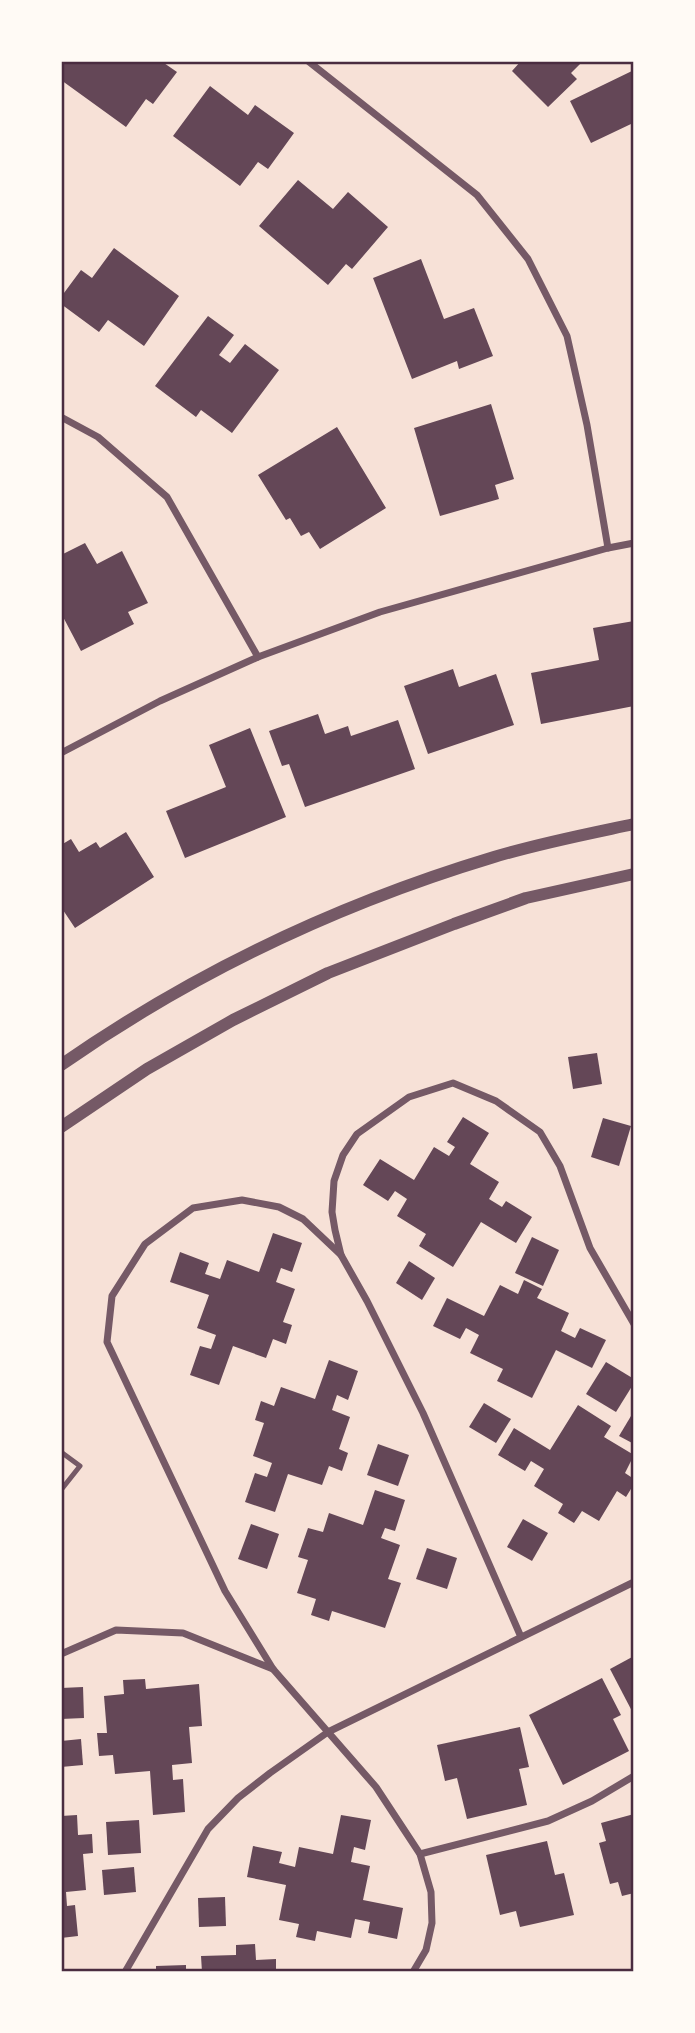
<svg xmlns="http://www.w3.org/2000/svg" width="695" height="2033" font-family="Manrope,sans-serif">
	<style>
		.building { fill: #644757 }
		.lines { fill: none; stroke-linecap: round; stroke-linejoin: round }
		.service { stroke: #755966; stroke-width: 5 }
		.minor { stroke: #755966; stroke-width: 7 }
		.tertiary { stroke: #755966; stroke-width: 12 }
		.neatline { fill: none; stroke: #4a2c40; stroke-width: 2.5 }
	</style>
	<rect width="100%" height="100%" fill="#f7e1d7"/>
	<!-- building -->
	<g class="building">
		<polygon points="61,61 161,61 177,72 153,104 146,99 126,127 61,80"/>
		<polygon points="521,61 583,61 571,73 577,79 548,107 512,71"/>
		<polygon points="634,70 634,130 631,124 591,143 570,101"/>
		<polygon points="210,86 248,115 255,105 294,133 268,169 258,162 240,186 173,136"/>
		<polygon points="298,180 333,209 348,192 388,227 352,269 346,264 328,285 259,226"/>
		<polygon points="114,248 179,296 144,346 108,320 99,332 61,304 61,297 81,270 92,278"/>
		<polygon points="421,259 444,319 474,308 493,356 459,369 457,361 412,379 373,278"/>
		<polygon points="208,316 234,335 219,355 230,363 245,344 279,370 232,433 201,410 196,417 155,386"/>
		<polygon points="491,404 514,479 495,485 499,499 440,516 414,428"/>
		<polygon points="337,427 386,508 320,549 309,532 301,536 290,518 286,520 258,475"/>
		<polygon points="85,543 97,564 122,551 148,603 128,612 134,624 81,651 61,613 61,555"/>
		<polygon points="634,621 634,706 541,724 531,673 599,660 593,628"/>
		<polygon points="453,669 459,687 496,674 514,725 428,754 404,686"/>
		<polygon points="318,714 325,734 348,726 351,736 398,720 415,769 305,807 289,764 282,766 269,731"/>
		<polygon points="250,728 286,817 185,858 166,811 226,787 209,745"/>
		<polygon points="126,832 154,877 75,928 61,907 61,845 71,839 79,852 96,842 100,848"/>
		<polygon points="597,1053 602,1084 573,1089 568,1057"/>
		<polygon points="463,1117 489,1133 470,1164 499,1182 489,1199 502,1207 506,1201 532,1217 516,1243 481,1222 453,1267 419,1246 426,1234 397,1216 407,1199 395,1191 388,1201 363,1185 380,1159 414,1180 434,1147 449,1156 455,1147 447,1142"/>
		<polygon points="603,1118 631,1126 619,1166 591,1157"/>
		<polygon points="273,1233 302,1243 292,1272 281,1268 276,1282 295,1289 283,1322 292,1325 286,1344 273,1339 266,1358 233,1346 219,1385 190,1375 200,1346 211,1349 216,1335 197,1328 209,1295 170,1282 180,1252 209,1263 205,1274 220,1279 227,1260 259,1272"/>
		<polygon points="532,1237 559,1250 543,1286 515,1273"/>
		<polygon points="409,1261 435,1278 422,1300 396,1283"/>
		<polygon points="524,1280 542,1289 537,1298 569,1313 561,1331 575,1338 580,1328 606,1340 592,1368 556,1350 532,1398 497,1381 503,1369 470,1353 479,1335 466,1328 460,1339 433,1326 447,1298 484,1316 500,1285 518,1294"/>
		<polygon points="329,1360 358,1371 348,1400 337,1395 332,1410 350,1417 339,1449 348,1453 342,1471 329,1466 322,1485 288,1474 275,1512 245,1502 255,1473 267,1477 272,1463 253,1456 264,1423 255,1420 261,1401 274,1406 281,1387 315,1399"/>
		<polygon points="606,1362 634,1379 634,1383 616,1412 586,1394"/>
		<polygon points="484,1403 511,1419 496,1443 469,1427"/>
		<polygon points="578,1405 611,1426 604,1437 634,1455 625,1473 634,1479 634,1484 626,1497 617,1491 599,1521 582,1511 574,1523 558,1513 563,1504 534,1486 544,1469 531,1461 525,1471 498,1455 514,1428 550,1450"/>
		<polygon points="634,1411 634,1444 619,1436"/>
		<polygon points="378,1444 409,1455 398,1486 367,1475"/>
		<polygon points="375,1490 405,1500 395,1531 385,1528 381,1538 400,1545 388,1579 401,1583 385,1628 332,1611 329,1621 311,1615 316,1599 297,1593 308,1560 298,1557 308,1528 323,1532 329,1513 363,1525"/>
		<polygon points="523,1519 548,1533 532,1561 507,1547"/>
		<polygon points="251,1524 279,1534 267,1569 238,1559"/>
		<polygon points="427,1548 457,1558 447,1589 416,1579"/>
		<polygon points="634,1656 634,1715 610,1669"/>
		<polygon points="602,1678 621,1715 613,1719 629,1751 563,1785 529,1715"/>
		<polygon points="145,1679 146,1689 199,1684 202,1726 189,1727 192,1763 172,1765 173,1780 183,1779 185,1812 153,1815 150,1771 115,1774 113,1755 99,1756 97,1733 107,1733 104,1696 124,1694 123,1680"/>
		<polygon points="83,1687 84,1718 61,1719 61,1688"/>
		<polygon points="520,1727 529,1767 519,1769 527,1805 467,1819 457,1778 445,1781 437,1745"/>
		<polygon points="81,1739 83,1765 61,1767 61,1741"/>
		<polygon points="634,1814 634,1893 622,1896 618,1882 610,1884 599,1843 606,1841 601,1823"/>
		<polygon points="77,1815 78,1835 92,1834 93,1853 83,1854 86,1890 66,1892 67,1906 75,1905 78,1936 61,1938 61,1816"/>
		<polygon points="341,1815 371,1820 365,1850 354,1847 351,1862 370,1866 363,1900 403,1908 397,1939 368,1933 370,1922 355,1919 351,1938 317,1931 315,1941 296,1937 299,1924 279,1920 286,1885 247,1877 253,1846 282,1852 279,1863 295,1867 299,1847 333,1854"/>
		<polygon points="139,1820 141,1853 108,1855 106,1822"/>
		<polygon points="547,1841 555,1875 564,1873 574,1915 520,1927 516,1911 500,1915 486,1855"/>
		<polygon points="134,1867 136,1892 104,1895 102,1870"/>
		<polygon points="225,1897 226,1926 199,1927 198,1898"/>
		<polygon points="255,1944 256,1960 276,1959 276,1972 202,1972 201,1956 236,1955 236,1945"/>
		<polygon points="186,1965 186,1972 156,1972 156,1966"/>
	</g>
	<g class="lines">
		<!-- service -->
		<polyline class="service" points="61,1452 80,1466 61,1490"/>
		<!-- minor -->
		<g class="minor">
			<polyline points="308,61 477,195 528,259 567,336 587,425 608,548"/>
			<polyline points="61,417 98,437 167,497 258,657"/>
			<polyline points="61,753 160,701 258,657 380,612 608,548 634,543"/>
			<polyline points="341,1255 303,1219 279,1207 242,1200 193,1208 145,1244 112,1296 107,1342 225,1591 273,1669 376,1787 420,1854 431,1892 432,1923 426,1950 413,1972"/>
			<polyline points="521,1637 423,1413 367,1301 341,1255 335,1230 332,1212 334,1181 343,1155 357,1134 409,1097 453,1083 496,1101 540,1132 560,1166 590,1248 634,1324"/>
			<polyline points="61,1654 116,1630 183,1633 273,1669"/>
			<polyline points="420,1854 548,1821 592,1801 634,1776"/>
			<polyline points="125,1972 208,1829 238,1798 270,1773 328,1732 634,1582"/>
		</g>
		<!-- tertiary -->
		<g class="tertiary">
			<path d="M61,1065C193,973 341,903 494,857C540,843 587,834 634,824"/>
			<polyline points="61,1127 147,1069 233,1020 328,973 454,924 526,898 634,874"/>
		</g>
	</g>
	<!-- border -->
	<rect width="695" height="2033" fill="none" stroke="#fffaf5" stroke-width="126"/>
	<rect x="63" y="63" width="569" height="1907" class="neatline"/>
</svg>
